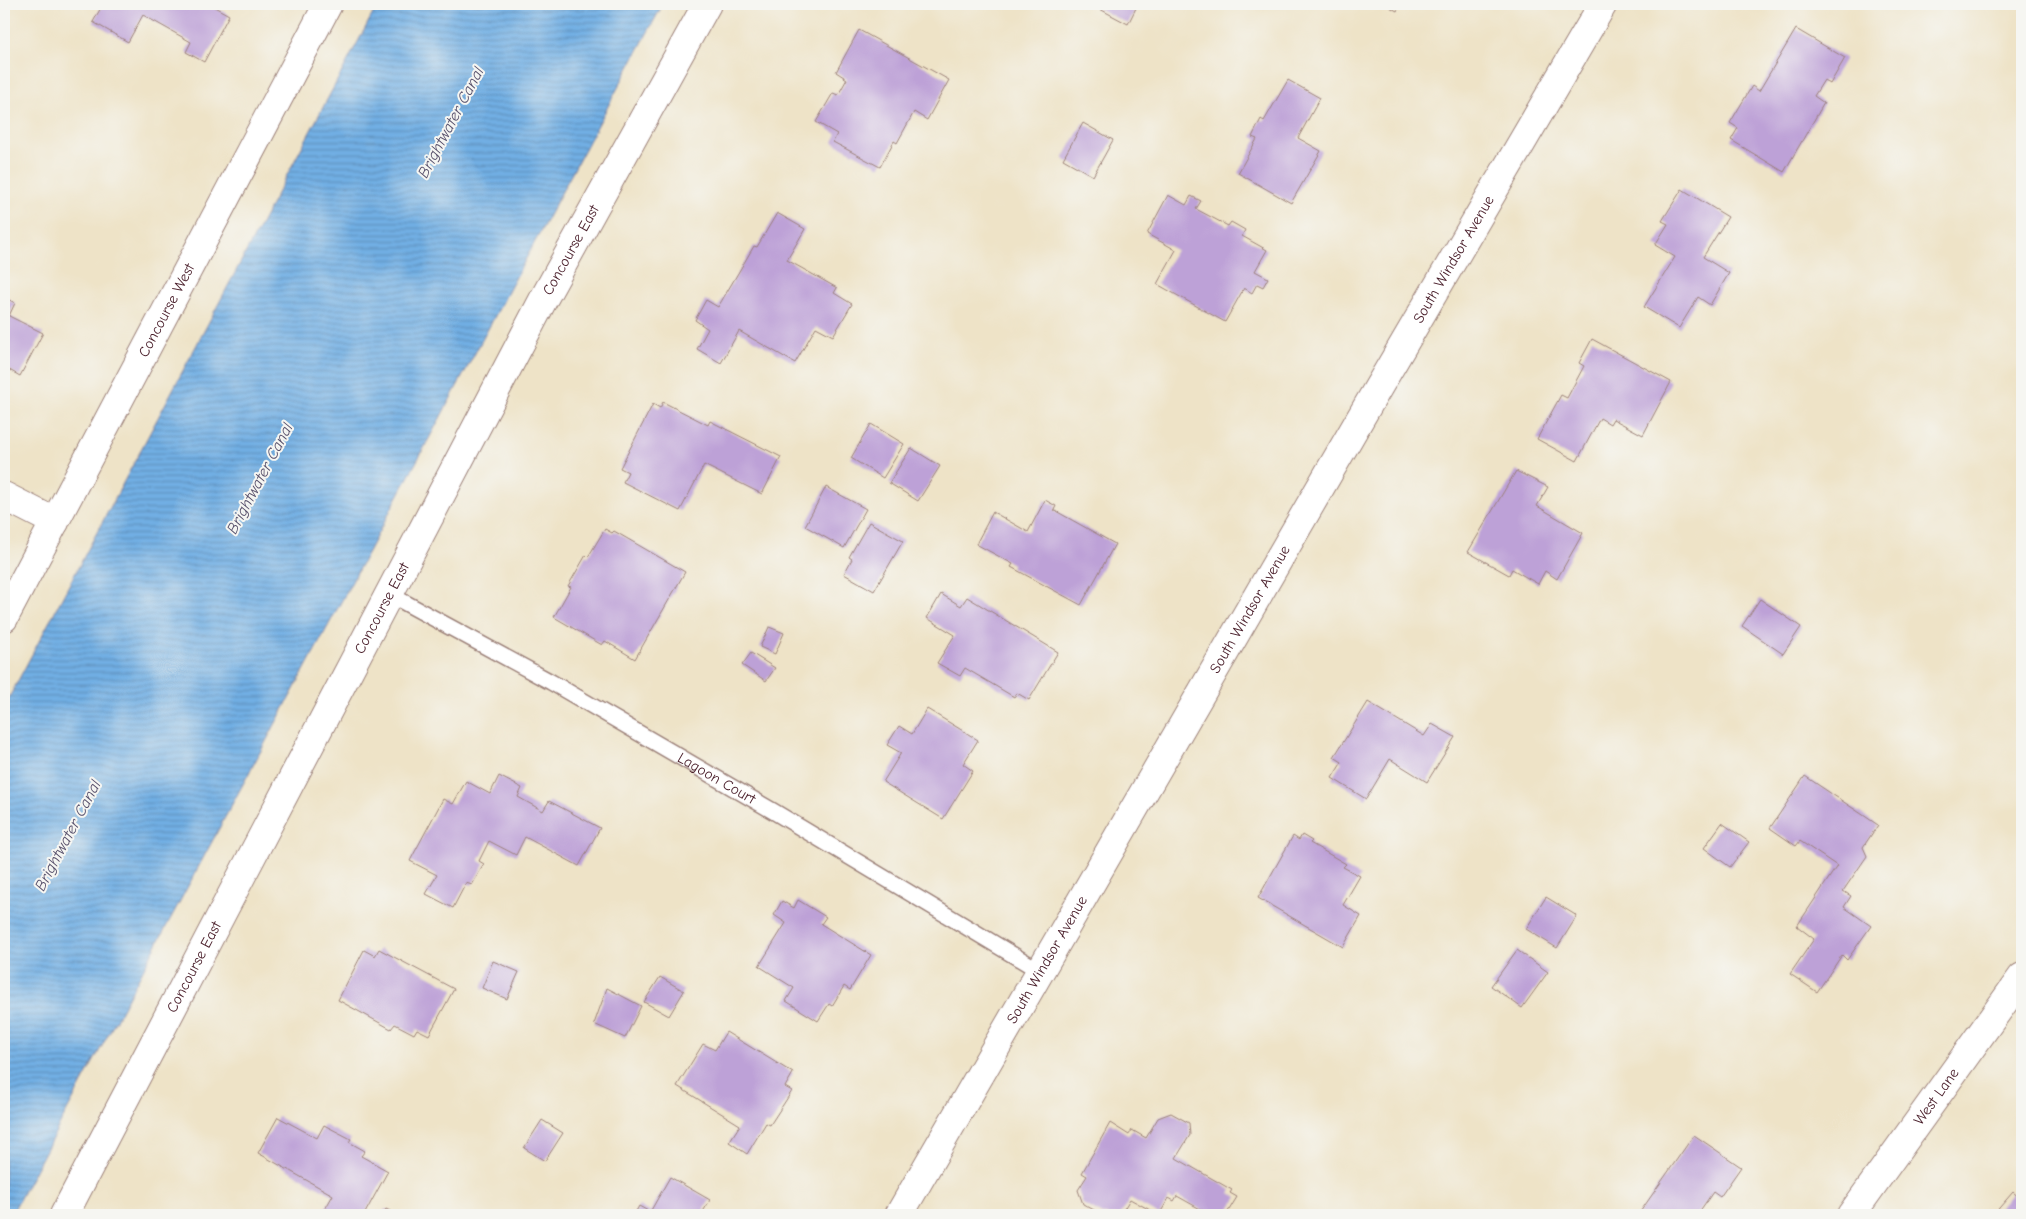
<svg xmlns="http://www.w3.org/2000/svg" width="2026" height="1219" font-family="'Comic Neue',sans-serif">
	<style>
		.water { fill: url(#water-rules); stroke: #5e6788 }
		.building { fill: #bda1d7 }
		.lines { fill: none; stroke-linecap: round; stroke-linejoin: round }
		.service-casing { stroke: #9c8179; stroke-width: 18 }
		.minor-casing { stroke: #9c8179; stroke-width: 30 }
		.service { stroke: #fff; stroke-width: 15 }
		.minor { stroke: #fff; stroke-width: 28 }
		.labels { text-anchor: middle; stroke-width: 4; stroke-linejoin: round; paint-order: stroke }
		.street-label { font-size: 15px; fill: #4a1f2b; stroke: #f6f6f2 }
		.water-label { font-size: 16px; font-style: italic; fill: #58516c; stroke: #f6f6f2 }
	</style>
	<defs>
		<pattern id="water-rules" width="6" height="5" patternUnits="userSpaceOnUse" patternTransform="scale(1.25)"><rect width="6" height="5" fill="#71afe4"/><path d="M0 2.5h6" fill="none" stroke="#5f8eb9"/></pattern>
	</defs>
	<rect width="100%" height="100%" fill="#f6f6f2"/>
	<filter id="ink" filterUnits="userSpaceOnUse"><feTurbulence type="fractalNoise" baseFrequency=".02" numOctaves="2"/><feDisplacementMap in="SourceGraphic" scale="10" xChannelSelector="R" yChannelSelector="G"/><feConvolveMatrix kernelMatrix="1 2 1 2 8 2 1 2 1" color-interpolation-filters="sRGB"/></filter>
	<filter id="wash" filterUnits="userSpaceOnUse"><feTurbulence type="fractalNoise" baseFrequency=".0096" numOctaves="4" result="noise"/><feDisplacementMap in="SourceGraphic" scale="20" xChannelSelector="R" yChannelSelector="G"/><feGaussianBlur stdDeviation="1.12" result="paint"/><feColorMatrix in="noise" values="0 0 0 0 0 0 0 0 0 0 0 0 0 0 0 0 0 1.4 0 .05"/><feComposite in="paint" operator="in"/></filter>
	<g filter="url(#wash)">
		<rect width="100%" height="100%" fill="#eee3c7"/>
		<!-- water -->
		<polygon class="water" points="378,4 663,4 11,1215 4,1215 4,707"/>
		<g id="blocks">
			<!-- building -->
			<g class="building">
				<polygon points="103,4 209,4 229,15 204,62 186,52 191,42 143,15 128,42 93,22"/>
				<polygon points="1098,4 1138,4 1128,24 1096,7"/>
				<polygon points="1384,4 1401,4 1397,11"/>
				<polygon points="1796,29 1845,58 1830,84 1824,80 1814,96 1824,103 1784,172 1731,140 1738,128 1730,123 1752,86 1759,91"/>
				<polygon points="859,30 949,80 927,120 914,112 897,143 894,141 880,167 833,142 837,134 816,122 833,93 838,95 847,79 836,72"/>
				<polygon points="1288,80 1320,98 1298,138 1321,151 1291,203 1238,173 1257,139 1252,137 1261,119 1264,121"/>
				<polygon points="1083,123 1113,140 1093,176 1063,159"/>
				<polygon points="1682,189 1728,217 1703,257 1729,273 1710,305 1698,297 1679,328 1644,307 1675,257 1655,245 1668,224 1662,221"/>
				<polygon points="1168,195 1186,205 1191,196 1201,201 1196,209 1228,226 1231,222 1245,230 1242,236 1267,250 1255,271 1268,278 1263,287 1257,284 1252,293 1244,288 1225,322 1157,284 1176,250 1147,234"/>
				<polygon points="777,213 805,229 787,260 837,288 834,293 852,304 833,336 816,327 795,363 739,331 721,363 697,349 708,329 695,320 706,300 718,307 754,246 757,247"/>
				<polygon points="4,297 15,303 9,316 43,333 20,376 4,367"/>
				<polygon points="1592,339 1671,382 1643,435 1613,419 1610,424 1600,418 1577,461 1537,439 1561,395 1567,398 1584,366 1579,363"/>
				<polygon points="663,402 708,425 710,421 781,457 762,494 704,465 680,511 623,482 628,472 620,468 653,404 660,408"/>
				<polygon points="871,424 904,444 883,478 851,458"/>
				<polygon points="911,448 940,466 918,501 889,483"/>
				<polygon points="1516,471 1548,487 1537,506 1583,533 1557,579 1545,571 1538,584 1512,569 1509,575 1468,552"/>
				<polygon points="826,487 866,509 844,548 805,526"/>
				<polygon points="1045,500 1056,506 1054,510 1115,544 1081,605 1011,567 1013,564 976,544 993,512 1028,532"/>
				<polygon points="869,522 903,541 874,591 844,574 852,559 849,557"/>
				<polygon points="605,529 612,533 614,531 685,572 635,659 605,641 602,645 554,617 571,587 568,586 586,555 588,557"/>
				<polygon points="941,594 961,606 967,597 1058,652 1029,700 1017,693 1014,697 965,668 960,676 937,663 955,635 927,618"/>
				<polygon points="1760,599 1801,627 1783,654 1742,626"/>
				<polygon points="769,627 784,633 775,654 760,647"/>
				<polygon points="751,653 775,668 766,681 742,665"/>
				<polygon points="1368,702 1424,736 1432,724 1455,737 1427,782 1390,759 1366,799 1332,778 1342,762 1334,757"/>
				<polygon points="927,709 978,740 963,764 973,771 943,819 883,782 901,753 887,745 899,726 912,734"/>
				<polygon points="499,776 522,788 518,797 543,811 549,801 600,828 579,866 525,837 516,855 489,841 479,861 484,864 472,885 466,883 453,908 426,894 437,875 410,861 443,799 453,804 466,781 490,794"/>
				<polygon points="1805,776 1878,825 1863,847 1867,856 1843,891 1851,896 1844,907 1871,926 1847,960 1842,955 1817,992 1790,974 1814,939 1797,926 1837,866 1800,841 1796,846 1770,828"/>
				<polygon points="1722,823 1749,842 1730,867 1704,848"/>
				<polygon points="1302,835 1312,841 1310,843 1346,864 1343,867 1360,876 1343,905 1361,916 1343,947 1258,898 1293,836 1299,840"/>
				<polygon points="1546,897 1577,916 1557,948 1526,929"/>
				<polygon points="798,900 826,917 821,924 871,955 850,990 844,986 832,1006 829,1004 818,1021 786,1001 794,988 759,966 786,923 774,915 782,901 794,908"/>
				<polygon points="379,949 454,989 429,1035 417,1029 414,1034 395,1024 391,1029 338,1000 364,950 375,956"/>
				<polygon points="1517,950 1548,972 1522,1008 1491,986"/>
				<polygon points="493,961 519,972 507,999 482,988"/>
				<polygon points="660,977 684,991 669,1016 644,1002"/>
				<polygon points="607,988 641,1006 625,1038 594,1024"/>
				<polygon points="726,1032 793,1073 785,1087 792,1091 770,1125 766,1123 747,1154 729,1142 740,1125 677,1086 703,1044 715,1050"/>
				<polygon points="1171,1113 1189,1123 1190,1135 1176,1158 1232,1190 1230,1193 1237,1197 1226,1215 1211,1215 1177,1196 1174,1201 1169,1198 1159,1215 1130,1199 1121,1214 1116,1215 1103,1215 1083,1204 1078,1190 1087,1176 1082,1173 1110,1123 1129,1135 1132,1130 1146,1138 1158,1118"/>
				<polygon points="278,1117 317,1138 324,1125 351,1139 349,1142 365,1151 361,1156 388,1171 364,1215 332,1215 324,1211 333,1195 258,1153"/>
				<polygon points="542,1120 563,1133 545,1161 524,1148"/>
				<polygon points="1694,1135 1741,1167 1720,1197 1713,1192 1697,1215 1638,1215"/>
				<polygon points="670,1177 710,1200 701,1215 634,1215 639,1206 650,1212"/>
				<polygon points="2013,1192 2022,1200 2022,1215 1993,1215"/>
				<polygon points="386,1209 398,1215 382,1215"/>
			</g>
		</g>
	</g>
	<g filter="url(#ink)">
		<use href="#blocks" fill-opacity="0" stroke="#9c8179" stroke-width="1"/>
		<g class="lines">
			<!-- service casing -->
			<g class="service-casing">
				<g id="service">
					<path id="s1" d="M389,594L551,682L773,811L1040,971"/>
				</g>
			</g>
			<!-- minor casing -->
			<g class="minor-casing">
				<g id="minor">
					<polyline points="4,496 55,522"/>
					<path id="s2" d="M4,618L328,4"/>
					<path id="s3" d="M64,1215L543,300L707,4"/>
					<path id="s4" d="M899,1215L1375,393L1603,4"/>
					<path id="s5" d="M1851,1215L2022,977"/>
				</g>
			</g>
			<!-- service -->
			<use href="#service" class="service"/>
			<!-- minor -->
			<use href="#minor" class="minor"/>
		</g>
	</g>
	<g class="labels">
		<!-- street labels -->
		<g class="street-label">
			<text dy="5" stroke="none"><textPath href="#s3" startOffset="1090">Concourse East</textPath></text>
			<text dy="5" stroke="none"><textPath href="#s4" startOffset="1105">South Windsor Avenue</textPath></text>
			<text dy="5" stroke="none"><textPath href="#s2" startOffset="348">Concourse West</textPath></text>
			<text dy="5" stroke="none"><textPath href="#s3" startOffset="685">Concourse East</textPath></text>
			<text dy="5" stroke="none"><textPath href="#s4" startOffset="700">South Windsor Avenue</textPath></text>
			<text dy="5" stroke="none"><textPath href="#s1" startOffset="376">Lagoon Court</textPath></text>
			<text dy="5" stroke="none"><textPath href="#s4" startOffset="295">South Windsor Avenue</textPath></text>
			<text dy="5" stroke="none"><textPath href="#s3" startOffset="280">Concourse East</textPath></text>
			<text dy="5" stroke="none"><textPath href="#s5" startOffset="146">West Lane</textPath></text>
		</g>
		<!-- water labels -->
		<g class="water-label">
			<text transform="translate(450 122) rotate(-62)" y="6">Brightwater Canal</text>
			<text transform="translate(259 478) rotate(-62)" y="6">Brightwater Canal</text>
			<text transform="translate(67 835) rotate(-62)" y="6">Brightwater Canal</text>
		</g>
	</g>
	<!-- margin -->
	<rect width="2026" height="1219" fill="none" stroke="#f6f6f2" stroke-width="20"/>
</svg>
